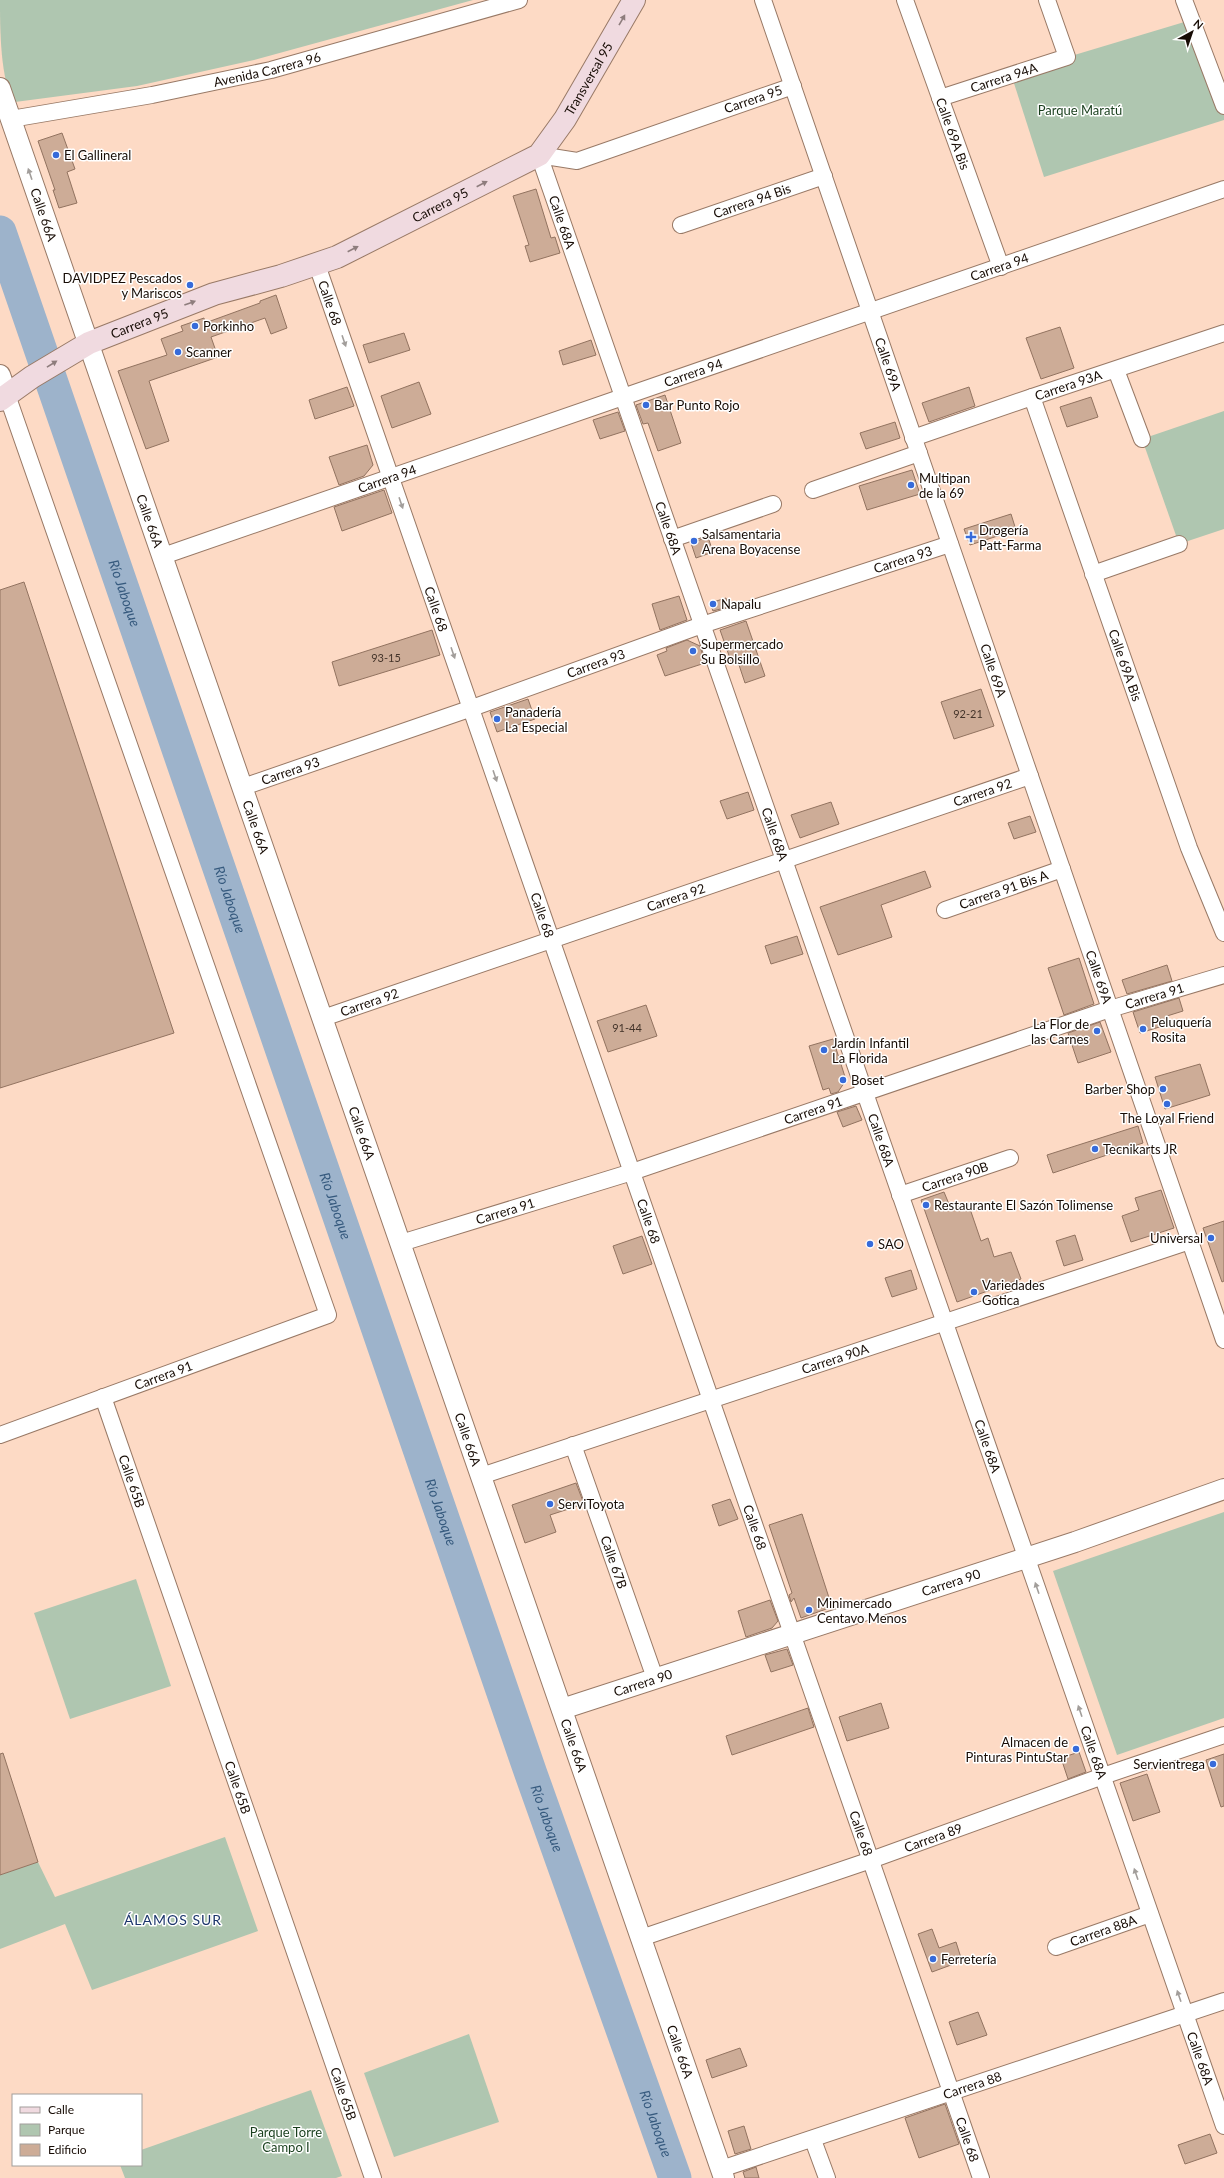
<svg xmlns="http://www.w3.org/2000/svg" width="1224" height="2178" font-family="Lato,sans-serif">
	<style>
		.green { fill: #afc6b0 }
		.lines { fill: none; stroke-linecap: round; stroke-linejoin: round }
		.river { stroke: #9db3cb; stroke-width: 33 }
		.building { fill: #cdac97; stroke: #927360 }
		.minor-casing { stroke: #987966; stroke-width: 18 }
		.tertiary-casing { stroke: #987966; stroke-width: 22 }
		.secondary-casing { stroke: #987966; stroke-width: 24 }
		.minor { stroke: #fff; stroke-width: 16 }
		.tertiary { stroke: #fff; stroke-width: 20 }
		.secondary { stroke: #f0dae0; stroke-width: 22 }
		.oneway { fill: #8e7d7d }
		.oneway2 { fill: #a29e9b }
		.poi-dot { fill: #366bda; stroke: #fff; stroke-width: 1.5 }
		.labels { text-anchor: middle; stroke-width: 3; stroke-linejoin: round; paint-order: stroke }
		.number-label { font-size: 11px; fill: #44342a }
		.street-label { font-size: 13px; fill: #170c05; stroke: #fff }
		.park-label { font-size: 13px; fill: #183e1c; stroke: #fff }
		.poi-label { font-size: 13px; fill: #170c05; stroke: #fff; text-anchor: start }
		.water-label { font-size: 14px; font-style: italic; fill: #365a7e; stroke: #fff }
		.neighbourhood-label { font-size: 14px; letter-spacing: 1px; fill: #1b356b; stroke: #fff }
	</style>
	<rect width="100%" height="100%" fill="#fddac5"/>
	<!-- green -->
	<g class="green">
		<path d="M0,0H473L254,60L137,86L15,102C0,85 0,26 0,0Z"/>
		<polygon points="1191,20 1224,106 1224,120 1044,177 1011,74"/>
		<polygon points="1224,411 1224,529 1179,544 1142,439"/>
		<polygon points="1224,1512 1224,1718 1117,1755 1053,1571"/>
		<polygon points="136,1579 171,1686 70,1719 34,1613"/>
		<polygon points="225,1837 258,1931 92,1990 65,1924 0,1949 0,1875 38,1862 55,1897"/>
		<polygon points="469,2034 499,2122 394,2157 364,2073"/>
		<polygon points="311,2090 342,2176 336,2178 125,2178 120,2165 141,2165 141,2150"/>
	</g>
	<g class="lines">
		<!-- river -->
		<path class="river" id="s1" d="M0,232L531,1774L675,2178"/>
	</g>
	<!-- building -->
	<g class="building">
		<polygon points="62,133 75,169 67,172 77,203 59,208 53,190 55,190 38,141"/>
		<polygon points="536,189 551,238 555,237 560,253 530,262 525,246 529,245 513,196"/>
		<polygon points="276,295 287,328 271,334 265,318 211,337 218,357 149,381 169,441 146,449 118,371 167,355 161,339 183,331 181,326 204,318 205,323 260,303 260,301"/>
		<polygon points="1060,327 1074,368 1041,379 1026,338"/>
		<polygon points="404,333 410,350 369,363 363,345"/>
		<polygon points="591,340 596,355 563,365 559,351"/>
		<polygon points="419,382 431,414 392,428 381,396"/>
		<polygon points="347,387 354,406 315,419 309,400"/>
		<polygon points="969,387 975,406 929,422 922,403"/>
		<polygon points="665,395 681,443 658,451 648,423 643,424 636,405"/>
		<polygon points="1091,397 1098,417 1067,427 1060,407"/>
		<polygon points="618,412 625,431 600,439 593,420"/>
		<polygon points="895,422 900,438 866,449 860,433"/>
		<polygon points="367,445 373,465 364,476 339,485 329,457"/>
		<polygon points="912,470 920,494 867,510 859,486"/>
		<polygon points="384,490 392,513 342,531 334,507"/>
		<polygon points="1011,514 1016,530 970,545 964,529"/>
		<polygon points="708,537 713,552 696,558 691,543"/>
		<polygon points="24,582 174,1033 0,1088 0,590"/>
		<polygon points="679,596 687,620 660,630 652,604"/>
		<polygon points="726,598 728,607 713,611 710,603"/>
		<polygon points="746,621 765,676 745,683 738,662 732,664 720,630"/>
		<polygon points="432,630 440,655 339,686 332,662"/>
		<polygon points="687,640 700,646 705,663 665,676 657,655 667,651 666,648"/>
		<polygon points="981,689 994,726 954,739 941,702"/>
		<polygon points="528,699 535,719 497,732 490,712"/>
		<polygon points="748,792 754,810 727,819 720,801"/>
		<polygon points="831,802 839,824 800,838 791,815"/>
		<polygon points="1030,816 1036,832 1014,839 1008,823"/>
		<polygon points="925,871 931,887 881,905 892,937 838,955 820,907"/>
		<polygon points="797,936 803,954 771,964 765,946"/>
		<polygon points="1079,958 1094,1004 1064,1015 1048,968"/>
		<polygon points="1167,965 1172,981 1127,994 1122,980"/>
		<polygon points="1179,998 1183,1011 1167,1016 1169,1024 1140,1033 1133,1012"/>
		<polygon points="646,1005 657,1036 608,1052 597,1021"/>
		<polygon points="1100,1022 1111,1052 1078,1063 1068,1033"/>
		<polygon points="833,1039 846,1080 838,1092 831,1094 829,1088 823,1090 809,1046"/>
		<polygon points="1200,1064 1210,1095 1165,1109 1155,1077"/>
		<polygon points="856,1106 862,1120 843,1127 837,1112"/>
		<polygon points="1138,1126 1143,1143 1053,1173 1047,1155"/>
		<polygon points="1161,1190 1174,1228 1131,1242 1122,1216 1139,1210 1135,1198"/>
		<polygon points="944,1192 951,1209 968,1203 981,1241 988,1238 994,1257 1011,1252 1021,1279 957,1302 921,1200"/>
		<polygon points="1224,1221 1224,1281 1222,1282 1203,1228"/>
		<polygon points="1075,1235 1083,1260 1064,1266 1056,1241"/>
		<polygon points="642,1236 652,1264 623,1274 613,1246"/>
		<polygon points="911,1270 917,1289 892,1297 885,1278"/>
		<polygon points="576,1483 584,1504 550,1515 556,1532 525,1543 512,1505"/>
		<polygon points="730,1499 738,1519 719,1526 712,1505"/>
		<polygon points="802,1514 832,1607 801,1618 794,1598 791,1602 789,1595 792,1593 769,1525"/>
		<polygon points="770,1600 778,1621 772,1628 746,1637 738,1611"/>
		<polygon points="787,1649 793,1665 771,1672 765,1655"/>
		<polygon points="881,1703 889,1728 847,1741 839,1717"/>
		<polygon points="808,1708 814,1727 732,1755 726,1736"/>
		<polygon points="1079,1752 1086,1772 1068,1779 1061,1758"/>
		<polygon points="3,1753 38,1862 0,1875 0,1754"/>
		<polygon points="1224,1754 1224,1806 1221,1807 1206,1760"/>
		<polygon points="1147,1774 1160,1812 1133,1821 1120,1783"/>
		<polygon points="932,1929 939,1948 956,1942 962,1961 932,1972 918,1934"/>
		<polygon points="978,2012 987,2035 957,2045 949,2022"/>
		<polygon points="740,2048 747,2066 712,2078 706,2060"/>
		<polygon points="945,2104 959,2144 919,2158 905,2118"/>
		<polygon points="744,2126 751,2149 735,2154 728,2131"/>
		<polygon points="1210,2134 1217,2153 1185,2164 1178,2145"/>
		<polygon points="756,2167 759,2178 745,2178 743,2172"/>
	</g>
	<g class="lines">
		<!-- minor casing -->
		<g class="minor-casing">
			<g id="minor">
				<path id="s2" d="M763,0L1224,1340"/>
				<path id="s3" d="M905,0L1001,267"/>
				<polyline points="1184,0 1224,106"/>
				<path id="s4" d="M793,86L577,161L539,155L1224,2126"/>
				<path id="s5" d="M940,98L1067,57L1047,0"/>
				<path id="s6" d="M11,119L152,95L271,70L519,0"/>
				<path id="s7" d="M681,225L824,176"/>
				<path id="s8" d="M317,265L981,2178"/>
				<polyline points="1116,370 1142,439"/>
				<path id="s9" d="M1032,397L1189,848L1224,933"/>
				<path id="s10" d="M913,438L1032,397L1224,333"/>
				<polyline points="813,490 919,453"/>
				<polyline points="672,539 773,504"/>
				<path id="s11" d="M163,556L1224,189"/>
				<polyline points="1093,574 1179,544"/>
				<path id="s12" d="M243,787L472,708L702,625L950,544"/>
				<path id="s13" d="M945,910L1062,869"/>
				<path id="s14" d="M323,1018L1030,776"/>
				<path id="s15" d="M900,1195L1010,1158"/>
				<path id="s16" d="M401,1243L632,1172L1110,1009L1224,975"/>
				<path id="s17" d="M103,1397L373,2178"/>
				<path id="s18" d="M0,1435L328,1315L7,395"/>
				<path id="s19" d="M573,1445L655,1678"/>
				<path id="s20" d="M481,1476L1190,1241"/>
				<path id="s21" d="M641,1938L871,1860L1103,1776L1224,1735"/>
				<path id="s22" d="M1056,1947L1150,1914"/>
				<polyline points="813,2140 827,2178"/>
				<path id="s23" d="M721,2169L1224,2001"/>
			</g>
		</g>
		<!-- tertiary casing -->
		<g class="tertiary-casing">
			<g id="tertiary">
				<path id="s24" d="M0,88L724,2178"/>
				<polyline points="0,375 7,395"/>
				<path id="s25" d="M562,1709L1075,1542L1224,1489"/>
			</g>
		</g>
		<!-- secondary casing -->
		<g class="secondary-casing">
			<g id="secondary">
				<path id="s26" d="M0,400L32,377L89,343L214,294L281,276L337,257L539,155L565,119L634,0"/>
			</g>
		</g>
		<!-- minor -->
		<use href="#minor" class="minor"/>
		<!-- tertiary -->
		<use href="#tertiary" class="tertiary"/>
		<!-- secondary -->
		<use href="#secondary" class="secondary"/>
	</g>
	<!-- one-way arrows -->
	<defs><path id="oneway-solid" d="M-6-.8H1V-3.2L6.5 0L1 3.2V.8H-6Z"/></defs>
	<g class="oneway">
		<use href="#oneway-solid" transform="translate(622 20) rotate(-60)"/>
		<use href="#oneway-solid" transform="translate(482 184) rotate(-27)"/>
		<use href="#oneway-solid" transform="translate(353 249) rotate(-27)"/>
		<use href="#oneway-solid" transform="translate(190 303) rotate(-20)"/>
		<use href="#oneway-solid" transform="translate(52 364) rotate(-32)"/>
	</g>
	<g class="oneway2">
		<use href="#oneway-solid" transform="translate(30 174) rotate(-109)"/>
		<use href="#oneway-solid" transform="translate(344 341) rotate(71)"/>
		<use href="#oneway-solid" transform="translate(401 503) rotate(71)"/>
		<use href="#oneway-solid" transform="translate(453 653) rotate(71)"/>
		<use href="#oneway-solid" transform="translate(495 776) rotate(71)"/>
		<use href="#oneway-solid" transform="translate(1037 1588) rotate(-109)"/>
		<use href="#oneway-solid" transform="translate(1080 1711) rotate(-109)"/>
		<use href="#oneway-solid" transform="translate(1136 1874) rotate(-109)"/>
		<use href="#oneway-solid" transform="translate(1179 1996) rotate(-109)"/>
	</g>
	<!-- markers -->
	<g class="poi-dot">
		<circle cx="56" cy="155" r="4"/>
		<circle cx="190" cy="285" r="4"/>
		<circle cx="195" cy="326" r="4"/>
		<circle cx="178" cy="352" r="4"/>
		<circle cx="646" cy="405" r="4"/>
		<circle cx="911" cy="485" r="4"/>
		<path d="M969 531h4v4h4v4h-4v4h-4v-4h-4v-4h4z"/>
		<circle cx="694" cy="541" r="4"/>
		<circle cx="713" cy="604" r="4"/>
		<circle cx="693" cy="651" r="4"/>
		<circle cx="497" cy="719" r="4"/>
		<circle cx="1143" cy="1029" r="4"/>
		<circle cx="1097" cy="1031" r="4"/>
		<circle cx="824" cy="1050" r="4"/>
		<circle cx="843" cy="1080" r="4"/>
		<circle cx="1163" cy="1089" r="4"/>
		<circle cx="1167" cy="1104" r="4"/>
		<circle cx="1095" cy="1149" r="4"/>
		<circle cx="926" cy="1205" r="4"/>
		<circle cx="1211" cy="1238" r="4"/>
		<circle cx="870" cy="1244" r="4"/>
		<circle cx="974" cy="1292" r="4"/>
		<circle cx="550" cy="1504" r="4"/>
		<circle cx="809" cy="1610" r="4"/>
		<circle cx="1076" cy="1749" r="4"/>
		<circle cx="1213" cy="1764" r="4"/>
		<circle cx="933" cy="1959" r="4"/>
	</g>
	<g class="labels">
		<!-- number labels -->
		<g class="number-label">
			<text x="386" y="662">93-15</text>
			<text x="968" y="718">92-21</text>
			<text x="627" y="1032">91-44</text>
		</g>
		<!-- street labels -->
		<g class="street-label">
			<text dy="5" stroke="none"><textPath href="#s6" startOffset="261">Avenida Carrera 96</textPath></text>
			<text dy="5" stroke="none"><textPath href="#s5" startOffset="67">Carrera 94A</textPath></text>
			<text dy="5" stroke="none"><textPath href="#s26" startOffset="686">Transversal 95</textPath></text>
			<text transform="translate(753 99) rotate(-19)" y="5">Carrera 95</text>
			<text dy="5" stroke="none"><textPath href="#s3" startOffset="142">Calle 69A Bis</textPath></text>
			<text dy="5" stroke="none"><textPath href="#s7" startOffset="75">Carrera 94 Bis</textPath></text>
			<text dy="5" stroke="none"><textPath href="#s26" startOffset="484">Carrera 95</textPath></text>
			<text dy="5" stroke="none"><textPath href="#s24" startOffset="134">Calle 66A</textPath></text>
			<text dy="5" stroke="none"><textPath href="#s4" startOffset="338">Calle 68A</textPath></text>
			<text dy="5" stroke="none"><textPath href="#s11" startOffset="885">Carrera 94</textPath></text>
			<text dy="5" stroke="none"><textPath href="#s8" startOffset="40">Calle 68</textPath></text>
			<text dy="5" stroke="none"><textPath href="#s26" startOffset="160">Carrera 95</textPath></text>
			<text dy="5" stroke="none"><textPath href="#s2" startOffset="385">Calle 69A</textPath></text>
			<text dy="5" stroke="none"><textPath href="#s11" startOffset="561">Carrera 94</textPath></text>
			<text dy="5" stroke="none"><textPath href="#s10" startOffset="164">Carrera 93A</textPath></text>
			<text dy="5" stroke="none"><textPath href="#s11" startOffset="237">Carrera 94</textPath></text>
			<text dy="5" stroke="none"><textPath href="#s24" startOffset="458">Calle 66A</textPath></text>
			<text dy="5" stroke="none"><textPath href="#s4" startOffset="662">Calle 68A</textPath></text>
			<text dy="5" stroke="none"><textPath href="#s12" startOffset="698">Carrera 93</textPath></text>
			<text dy="5" stroke="none"><textPath href="#s8" startOffset="364">Calle 68</textPath></text>
			<text dy="5" stroke="none"><textPath href="#s12" startOffset="374">Carrera 93</textPath></text>
			<text dy="5" stroke="none"><textPath href="#s9" startOffset="284">Calle 69A Bis</textPath></text>
			<text dy="5" stroke="none"><textPath href="#s2" startOffset="709">Calle 69A</textPath></text>
			<text dy="5" stroke="none"><textPath href="#s12" startOffset="50">Carrera 93</textPath></text>
			<text dy="5" stroke="none"><textPath href="#s14" startOffset="697">Carrera 92</textPath></text>
			<text dy="5" stroke="none"><textPath href="#s24" startOffset="782">Calle 66A</textPath></text>
			<text dy="5" stroke="none"><textPath href="#s4" startOffset="986">Calle 68A</textPath></text>
			<text dy="5" stroke="none"><textPath href="#s13" startOffset="62">Carrera 91 Bis A</textPath></text>
			<text dy="5" stroke="none"><textPath href="#s14" startOffset="373">Carrera 92</textPath></text>
			<text dy="5" stroke="none"><textPath href="#s8" startOffset="688">Calle 68</textPath></text>
			<text dy="5" stroke="none"><textPath href="#s2" startOffset="1033">Calle 69A</textPath></text>
			<text dy="5" stroke="none"><textPath href="#s16" startOffset="793">Carrera 91</textPath></text>
			<text dy="5" stroke="none"><textPath href="#s14" startOffset="49">Carrera 92</textPath></text>
			<text dy="5" stroke="none"><textPath href="#s16" startOffset="433">Carrera 91</textPath></text>
			<text dy="5" stroke="none"><textPath href="#s24" startOffset="1106">Calle 66A</textPath></text>
			<text dy="5" stroke="none"><textPath href="#s4" startOffset="1310">Calle 68A</textPath></text>
			<text dy="5" stroke="none"><textPath href="#s15" startOffset="58">Carrera 90B</textPath></text>
			<text dy="5" stroke="none"><textPath href="#s16" startOffset="109">Carrera 91</textPath></text>
			<text dy="5" stroke="none"><textPath href="#s8" startOffset="1012">Calle 68</textPath></text>
			<text dy="5" stroke="none"><textPath href="#s20" startOffset="373">Carrera 90A</textPath></text>
			<text dy="5" stroke="none"><textPath href="#s18" startOffset="174">Carrera 91</textPath></text>
			<text dy="5" stroke="none"><textPath href="#s24" startOffset="1430">Calle 66A</textPath></text>
			<text dy="5" stroke="none"><textPath href="#s4" startOffset="1634">Calle 68A</textPath></text>
			<text dy="5" stroke="none"><textPath href="#s17" startOffset="89">Calle 65B</textPath></text>
			<text dy="5" stroke="none"><textPath href="#s8" startOffset="1336">Calle 68</textPath></text>
			<text dy="5" stroke="none"><textPath href="#s19" startOffset="124">Calle 67B</textPath></text>
			<text dy="5" stroke="none"><textPath href="#s25" startOffset="409">Carrera 90</textPath></text>
			<text dy="5" stroke="none"><textPath href="#s25" startOffset="85">Carrera 90</textPath></text>
			<text dy="5" stroke="none"><textPath href="#s24" startOffset="1754">Calle 66A</textPath></text>
			<text dy="5" stroke="none"><textPath href="#s4" startOffset="1958">Calle 68A</textPath></text>
			<text dy="5" stroke="none"><textPath href="#s17" startOffset="413">Calle 65B</textPath></text>
			<text dy="5" stroke="none"><textPath href="#s8" startOffset="1660">Calle 68</textPath></text>
			<text dy="5" stroke="none"><textPath href="#s21" startOffset="309">Carrera 89</textPath></text>
			<text dy="5" stroke="none"><textPath href="#s22" startOffset="50">Carrera 88A</textPath></text>
			<text dy="5" stroke="none"><textPath href="#s24" startOffset="2078">Calle 66A</textPath></text>
			<text dy="5" stroke="none"><textPath href="#s4" startOffset="2282">Calle 68A</textPath></text>
			<text dy="5" stroke="none"><textPath href="#s23" startOffset="265">Carrera 88</textPath></text>
			<text dy="5" stroke="none"><textPath href="#s17" startOffset="737">Calle 65B</textPath></text>
			<text dy="5" stroke="none"><textPath href="#s8" startOffset="1984">Calle 68</textPath></text>
		</g>
		<!-- park labels -->
		<g class="park-label">
			<text x="1080" y="115">Parque Maratú</text>
			<text x="286" y="2137">Parque Torre<tspan x="286" dy="15">Campo I</tspan></text>
		</g>
		<!-- poi labels -->
		<g class="poi-label">
			<text x="64" y="160">El Gallineral</text>
			<text x="182" y="283" text-anchor="end">DAVIDPEZ Pescados<tspan x="182" dy="15">y Mariscos</tspan></text>
			<text x="203" y="331">Porkinho</text>
			<text x="186" y="357">Scanner</text>
			<text x="654" y="410">Bar Punto Rojo</text>
			<text x="919" y="483">Multipan<tspan x="919" dy="15">de la 69</tspan></text>
			<text x="979" y="535">Drogería<tspan x="979" dy="15">Patt-Farma</tspan></text>
			<text x="702" y="539">Salsamentaria<tspan x="702" dy="15">Arena Boyacense</tspan></text>
			<text x="721" y="609">Napalu</text>
			<text x="701" y="649">Supermercado<tspan x="701" dy="15">Su Bolsillo</tspan></text>
			<text x="505" y="717">Panadería<tspan x="505" dy="15">La Especial</tspan></text>
			<text x="1151" y="1027">Peluquería<tspan x="1151" dy="15">Rosita</tspan></text>
			<text x="1089" y="1029" text-anchor="end">La Flor de<tspan x="1089" dy="15">las Carnes</tspan></text>
			<text x="832" y="1048">Jardín Infantil<tspan x="832" dy="15">La Florida</tspan></text>
			<text x="851" y="1085">Boset</text>
			<text x="1155" y="1094" text-anchor="end">Barber Shop</text>
			<text x="1167" y="1123" text-anchor="middle">The Loyal Friend</text>
			<text x="1103" y="1154">Tecnikarts JR</text>
			<text x="934" y="1210">Restaurante El Sazón Tolimense</text>
			<text x="1203" y="1243" text-anchor="end">Universal</text>
			<text x="878" y="1249">SAO</text>
			<text x="982" y="1290">Variedades<tspan x="982" dy="15">Gotica</tspan></text>
			<text x="558" y="1509">ServiToyota</text>
			<text x="817" y="1608">Minimercado<tspan x="817" dy="15">Centavo Menos</tspan></text>
			<text x="1068" y="1747" text-anchor="end">Almacen de<tspan x="1068" dy="15">Pinturas PintuStar</tspan></text>
			<text x="1205" y="1769" text-anchor="end">Servientrega</text>
			<text x="941" y="1964">Ferretería</text>
		</g>
		<!-- water labels -->
		<g class="water-label">
			<text dy="5" stroke="none"><textPath href="#s1" startOffset="382">Río Jaboque</textPath></text>
			<text dy="5" stroke="none"><textPath href="#s1" startOffset="706">Río Jaboque</textPath></text>
			<text dy="5" stroke="none"><textPath href="#s1" startOffset="1030">Río Jaboque</textPath></text>
			<text dy="5" stroke="none"><textPath href="#s1" startOffset="1354">Río Jaboque</textPath></text>
			<text dy="5" stroke="none"><textPath href="#s1" startOffset="1678">Río Jaboque</textPath></text>
			<text dy="5" stroke="none"><textPath href="#s1" startOffset="2002">Río Jaboque</textPath></text>
		</g>
		<!-- neighbourhood labels -->
		<g class="neighbourhood-label">
			<text x="173" y="1925">ÁLAMOS SUR</text>
		</g>
	</g>
	<!-- legend -->
	<rect x="12" y="2094" width="130" height="72" fill="#ffffff" stroke="#a29e9b"/>
	<rect x="20" y="2107" width="20" height="6" fill="#f0dae0" stroke="#a29e9b"/>
	<text x="48" y="2114" font-size="12" fill="#170c05">Calle</text>
	<rect x="20" y="2124" width="20" height="12" fill="#afc6b0" stroke="#a29e9b"/>
	<text x="48" y="2134" font-size="12" fill="#170c05">Parque</text>
	<rect x="20" y="2144" width="20" height="12" fill="#cdac97" stroke="#a29e9b"/>
	<text x="48" y="2154" font-size="12" fill="#170c05">Edificio</text>
	<!-- north arrow -->
	<g transform="translate(1192 32) rotate(40)" stroke="#ffffff" stroke-width="3" paint-order="stroke">
	<path d="M0-3L7 15L0 10L-7 15Z" fill="#170c05"/>
	<text y="-6" font-size="11" font-weight="bold" text-anchor="middle" fill="#170c05">N</text>
	</g>
</svg>
